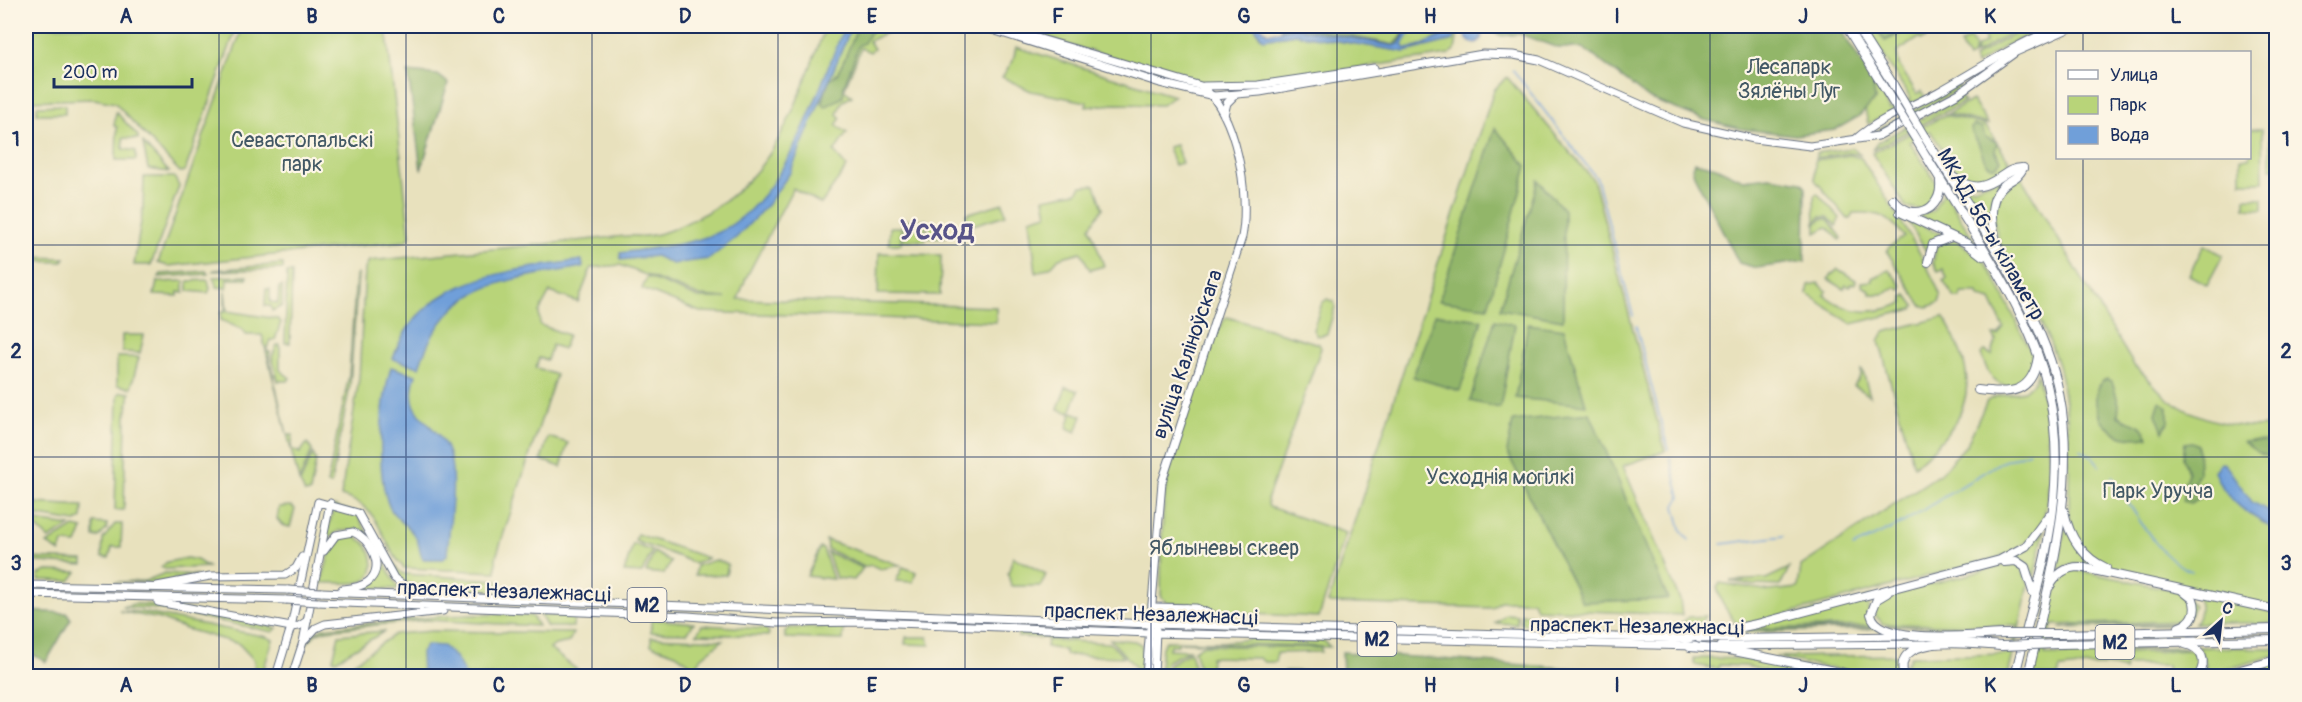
<svg xmlns="http://www.w3.org/2000/svg" width="2302" height="702" font-family="Pangolin,sans-serif">
	<style>
		.green { fill: #b8d479; stroke: #6a826c; stroke-width: 1.5 }
		.forest { fill: #92b669; stroke: #567264; stroke-width: 1.5 }
		.water { fill: #709fd9; stroke: #46679c; stroke-width: 1.5 }
		.lines { fill: none; stroke-linecap: round; stroke-linejoin: round }
		.stream { stroke: #709fd9; stroke-width: 1.5 }
		.major-casing { stroke: #636d7f; stroke-width: 9 }
		.highway-casing { stroke: #636d7f; stroke-width: 10 }
		.major { stroke: #fff; stroke-width: 7 }
		.highway { stroke: #fff; stroke-width: 8 }
		.major-bridge-casing { stroke: #636d7f; stroke-width: 9; stroke-linecap: butt }
		.highway-bridge-casing { stroke: #636d7f; stroke-width: 10; stroke-linecap: butt }
		.major-bridge { stroke: #fff; stroke-width: 7 }
		.highway-bridge { stroke: #fff; stroke-width: 8 }
		.grid { fill: none; stroke: #1b2f5e; stroke-width: 1.5; stroke-opacity: 0.55 }
		.labels { text-anchor: middle; stroke-width: 4.5; stroke-linejoin: round; paint-order: stroke }
		.shield { fill: #fcf5e5; stroke: #5e6a86; stroke-width: 1.5 }
		.shield-label { font-size: 20px; font-weight: bold; fill: #1b2f5e }
		.park-label { font-size: 21px; fill: #425865; stroke: #fcf5e5 }
		.street-label { font-size: 21px; fill: #1b2f5e; stroke: #fcf5e5 }
		.district-label { font-size: 27px; font-weight: bold; fill: #575389; stroke: #fcf5e5 }
		.neatline { fill: none; stroke: #1b2f5e; stroke-width: 2 }
		.grid-label { font-size: 20px; text-anchor: middle; font-weight: bold; fill: #1b2f5e }
	</style>
	<rect width="100%" height="100%" fill="#fcf5e5"/>
	<filter id="ink" filterUnits="userSpaceOnUse"><feTurbulence type="fractalNoise" baseFrequency=".0167" numOctaves="2"/><feDisplacementMap in="SourceGraphic" scale="12" xChannelSelector="R" yChannelSelector="G"/><feConvolveMatrix kernelMatrix="1 2 1 2 8 2 1 2 1" color-interpolation-filters="sRGB"/></filter>
	<filter id="wash" filterUnits="userSpaceOnUse"><feTurbulence type="fractalNoise" baseFrequency=".008" numOctaves="4" result="noise"/><feDisplacementMap in="SourceGraphic" scale="24" xChannelSelector="R" yChannelSelector="G"/><feGaussianBlur stdDeviation="1.35" result="paint"/><feColorMatrix in="noise" values="0 0 0 0 0 0 0 0 0 0 0 0 0 0 0 0 0 1.4 0 .05"/><feComposite in="paint" operator="in"/></filter>
	<g filter="url(#wash)">
		<rect width="100%" height="100%" fill="#e8e1bd"/>
		<!-- green -->
		<g class="green">
			<polygon points="26,26 237,26 185,171 180,172 115,103 94,99 26,101"/>
			<polygon points="243,26 386,26 410,236 407,241 168,266 158,263"/>
			<path d="M826,26H900L869,41L874,49L870,52L861,48L844,90L852,96L842,102L837,114L841,118L836,125L847,133L834,152L847,167L821,204L793,188L746,278L738,299L996,307V322L700,312L642,289L647,277L699,298H726L700,296L620,265L591,268L578,302L550,292L539,312L540,325L568,335L563,349L552,345L547,360L539,358L536,368L556,375L496,557V572L404,568C378,541 384,507 341,496L359,378L365,269L369,261L626,236C633,235 639,237 645,236C664,235 680,226 696,218C778,179 795,103 826,26Z"/>
			<polygon points="1002,26 1254,26 1260,37 1269,38 1296,34 1405,52 1453,40 1453,34 1449,33 1416,48 1405,49 1403,44 1414,26 1459,26 1455,50 1448,55 1246,84 1202,83"/>
			<polygon points="1301,26 1406,26 1401,38 1394,45"/>
			<polygon points="1865,26 1875,26 1885,41 1917,26 1922,26 1926,38 1921,40 1919,38 1897,52 1899,65 1917,94 1922,91 1925,97 1868,124 1865,109 1875,100 1873,81 1890,109 1911,99"/>
			<polygon points="1975,26 2022,26 1974,55 1977,47 1986,42 1980,28 1975,29"/>
			<polygon points="2028,26 2052,26 2008,44 1976,65 1974,59 1979,54"/>
			<polygon points="1970,38 1975,48 1972,56 1968,59 1960,44"/>
			<polygon points="1016,47 1174,96 1162,105 1115,104 1086,107 1087,102 1031,91 1002,77 1013,61"/>
			<polygon points="1507,77 1594,181 1665,451 1623,466 1680,600 1682,615 1536,609 1533,601 1500,601 1492,608 1328,603 1494,90"/>
			<polygon points="1958,85 1960,88 1922,111 1869,135"/>
			<polygon points="1961,97 1964,102 1872,150 1878,142"/>
			<polygon points="1972,100 1988,124 1948,114"/>
			<polygon points="65,105 65,114 37,114 37,106"/>
			<polygon points="116,112 138,136 138,139 123,138 123,149 136,151 136,160 116,160 117,127 114,126"/>
			<path d="M1945,115L1985,125L2013,167C1959,203 1958,169 1930,131L1910,142L1938,185L1935,199L1922,210L1906,207L1872,153Z"/>
			<polygon points="2250,129 2262,129 2263,182 2241,182 2241,158 2250,158"/>
			<rect x="2270" y="131" width="6" height="37"/>
			<polygon points="143,143 169,172 148,169"/>
			<polygon points="1176,145 1182,163 1174,165 1168,147"/>
			<polygon points="1852,148 1861,155 1850,153 1815,158 1817,153"/>
			<path d="M1850,155L1861,158C1889,203 1920,247 1941,296L1939,303L1927,307L1921,305L1887,252L1889,247L1904,237C1891,217 1877,211 1853,213L1850,218H1847L1815,180V160Z"/>
			<polygon points="2014,173 1998,186 1991,234 1960,184 1974,188"/>
			<polygon points="144,177 174,177 179,186 151,265 134,265 143,209"/>
			<path d="M2021,177L2135,367C2146,374 2155,387 2165,396C2192,419 2241,431 2276,425V608L2113,569C2057,547 2071,503 2069,457C2069,434 2067,411 2063,389C2058,350 2036,314 2018,280C2009,262 1998,245 1995,225C1991,204 2003,187 2021,177Z"/>
			<polygon points="1095,185 1103,208 1090,227 1104,266 1090,270 1081,252 1059,258 1052,266 1036,273 1030,219 1047,214 1044,198 1077,192 1081,186"/>
			<polygon points="1944,191 1980,250 1917,215 1933,211"/>
			<polygon points="1817,193 1840,218 1836,226 1828,217 1820,217 1815,223 1814,196"/>
			<polygon points="2245,198 2263,198 2263,209 2245,208"/>
			<polygon points="1003,203 1006,215 969,226 966,214"/>
			<polygon points="1906,218 1943,235 1932,242 1926,251"/>
			<polygon points="1821,219 1828,219 1842,238 1840,240 1827,227 1816,233 1816,224"/>
			<polygon points="903,220 926,220 925,241 903,240"/>
			<polygon points="945,224 945,237 929,238 929,225"/>
			<polygon points="890,227 901,227 901,244 889,244"/>
			<path d="M1956,240L1983,259L1997,282L2032,354L2030,376L2016,387C1993,388 1988,374 1981,354L1985,351L1992,355L1996,340L1993,335H1998L2004,328L1991,300L1979,297L1978,293H1962L1961,298H1955L1943,281L1947,278L1943,269L1938,271L1933,263L1937,244Z"/>
			<polygon points="2204,245 2223,255 2207,285 2189,275"/>
			<polygon points="879,253 941,255 940,295 878,294"/>
			<polygon points="26,257 65,258 62,262 26,261"/>
			<polygon points="283,264 283,269 213,271 214,270"/>
			<polygon points="1838,269 1856,280 1855,284 1852,283 1850,287 1846,285 1844,289 1828,279"/>
			<polygon points="1889,270 1902,286 1901,290 1896,287 1882,294 1870,294 1870,290 1862,286 1862,282 1873,281 1872,278"/>
			<polygon points="206,271 208,274 159,277 161,274"/>
			<polygon points="287,273 292,273 290,343 285,343"/>
			<polygon points="358,274 350,385 331,485 327,484 349,375 356,275"/>
			<polygon points="247,276 247,279 227,279 227,288 217,287 213,277"/>
			<polygon points="208,280 210,289 208,293 188,291 188,281"/>
			<polygon points="184,281 184,293 178,292 178,296 154,295 157,282"/>
			<path d="M1818,283L1827,291L1824,295C1850,315 1875,315 1904,303L1903,297L1907,295L1915,306L1913,309L1852,324L1807,294L1809,285Z"/>
			<polygon points="282,286 282,306 272,311 271,306 265,306 266,289 270,289 270,302 278,303 279,287"/>
			<polygon points="225,291 227,311 278,319 281,322 275,340 270,340 266,351 270,352 269,358 287,435 293,435 291,449 300,453 307,443 312,450 299,481 262,335 246,335 243,330 221,320 221,312 225,312"/>
			<polygon points="1327,299 1334,302 1335,307 1327,334 1317,336 1313,330 1322,303"/>
			<path d="M1227,317L1319,344L1321,348L1267,500L1269,507L1346,533L1319,617L1229,613L1195,604L1167,603L1161,596C1161,565 1161,511 1167,481C1172,459 1214,326 1227,317Z"/>
			<path d="M1943,317C1949,324 1952,333 1956,342C1983,395 1956,432 1914,466L1879,341L1884,332Z"/>
			<polygon points="122,335 144,335 140,353 122,352"/>
			<polygon points="277,345 280,345 280,370 290,378 288,381 278,381 272,357"/>
			<polygon points="117,357 139,357 131,388 117,385"/>
			<polygon points="1861,370 1863,372 1870,396 1854,386 1861,375"/>
			<path d="M2037,373C2047,409 2059,504 2035,534C2029,542 2017,548 2010,554L1738,627L1722,603L1717,588L1720,583L1770,591L1798,588L1801,566L1941,473L1967,444L1987,401L1997,396L2024,391L2034,382Z"/>
			<polygon points="1066,387 1078,391 1070,413 1058,409"/>
			<polygon points="121,392 130,393 126,416 124,510 115,510 118,395"/>
			<polygon points="1072,412 1082,416 1076,432 1067,428"/>
			<polygon points="548,437 568,443 561,467 541,460"/>
			<polygon points="313,453 316,461 310,492 305,493 300,483"/>
			<polygon points="35,503 83,506 82,518 76,522 34,515"/>
			<polygon points="291,506 295,509 290,527 282,525 277,519 279,507"/>
			<path d="M334,506L356,513L399,589L358,588C364,586 371,585 375,580C387,563 372,538 356,530L338,531L325,541Z"/>
			<polygon points="35,521 70,526 49,539 34,525"/>
			<polygon points="94,523 107,524 107,529 99,537 94,537"/>
			<polygon points="115,524 122,524 121,547 112,547 109,558 102,557 103,539"/>
			<polygon points="74,527 83,529 77,544 63,543 60,552 47,544"/>
			<polygon points="2065,527 2093,565 2074,563 2058,570"/>
			<polygon points="2045,529 2034,577 2029,565 2014,557 2031,546"/>
			<path d="M352,534C355,537 360,539 364,542C374,553 379,578 360,582C349,585 333,582 321,583L333,542Z"/>
			<path d="M637,534L708,558L695,564C677,554 654,549 635,541Z"/>
			<polygon points="826,540 900,565 881,569 871,565 864,567 827,549"/>
			<polygon points="633,544 652,551 642,573 624,572"/>
			<polygon points="820,548 823,549 833,579 807,576"/>
			<path d="M387,552L398,570L404,574L497,580L501,590L525,591V593L413,586C397,579 390,568 387,552Z"/>
			<polygon points="654,552 671,562 664,574 646,572"/>
			<polygon points="827,552 863,568 854,580 836,578"/>
			<polygon points="1013,557 1046,574 1041,586 1011,586 1008,574"/>
			<polygon points="26,558 83,560 83,565 26,561"/>
			<polygon points="187,558 197,560 208,567 165,569 161,567 167,562"/>
			<polygon points="715,560 728,564 726,575 695,575 696,566"/>
			<polygon points="2014,563 2020,566 2029,584 2008,676 1907,676 1905,667 1911,656 2010,654 2017,626 1883,624 1875,615 1876,605 1887,595"/>
			<polygon points="903,567 916,572 913,582 896,581"/>
			<polygon points="1789,568 1780,586 1753,585 1730,581 1766,579"/>
			<path d="M2071,569L2179,591L2194,606L2187,621L2052,625L2045,655L2123,653L2125,671C2107,662 2081,667 2060,669L2058,676H2033L2055,582Z"/>
			<polygon points="47,571 77,572 70,581 39,580 38,575"/>
			<polygon points="165,573 197,575 154,583 115,582 145,581"/>
			<path d="M2194,592L2276,613V623H2195C2202,612 2202,602 2194,592Z"/>
			<polygon points="1873,596 1868,608 1875,626 1740,629"/>
			<polygon points="134,604 161,605 277,628 273,632 160,609 122,607"/>
			<polygon points="1164,610 1188,611 1191,613 1188,620 1161,617 1160,614"/>
			<polygon points="119,611 141,612 267,637 273,640 262,674 255,674 254,660 239,644 186,629 160,619"/>
			<polygon points="501,614 532,616 538,626 427,620 326,630 317,633 307,643 312,634 323,628 445,616"/>
			<polygon points="1506,614 1517,615 1517,624 1495,623"/>
			<polygon points="1521,614 1529,614 1542,625 1521,624"/>
			<polygon points="540,615 574,616 573,627 547,627"/>
			<polygon points="1706,616 1700,623 1680,624 1689,617"/>
			<polygon points="651,619 694,623 687,633 651,632"/>
			<polygon points="2184,624 2181,625 2060,628 2082,625"/>
			<polygon points="702,625 766,629 769,633 768,636 697,634"/>
			<polygon points="1660,626 1731,625 1732,626 1700,630 1652,631"/>
			<polygon points="1887,626 1990,628 2006,629"/>
			<polygon points="844,627 843,640 785,638 785,631 789,628"/>
			<polygon points="1878,628 1880,629 1720,633 1739,630"/>
			<polygon points="385,631 336,660 333,659 339,635"/>
			<polygon points="432,631 573,633 569,642 555,645 550,649 580,672 574,676 312,676 329,669 342,671 395,634"/>
			<polygon points="1018,632 1074,637 1074,639 1018,637"/>
			<polygon points="651,637 723,640 701,658 692,674 696,676 669,676 690,664 676,654 651,645"/>
			<polygon points="906,637 928,637 930,645 905,644"/>
			<polygon points="1262,638 1324,641 1330,647 1178,642 1178,645 1170,645 1169,649 1189,650 1166,662 1164,676 1159,676 1162,647 1166,641 1222,642"/>
			<polygon points="1110,639 1135,641 1142,645 1141,676 1136,676 1137,669"/>
			<polygon points="1047,640 1110,643 1124,657 1066,655 1064,650 1046,647"/>
			<polygon points="1204,645 1321,648 1321,652 1277,653 1275,662 1264,662 1259,658 1211,657 1210,670 1200,671 1194,650"/>
			<polygon points="2179,647 2188,649 2065,650"/>
			<polygon points="2198,647 2276,648 2276,655 2203,676 2206,663"/>
			<path d="M2189,650C2202,655 2199,666 2195,676H2168L2167,665H2127L2126,653Z"/>
			<polygon points="1190,652 1197,676 1167,676 1169,664"/>
			<polygon points="1903,655 1900,660 1901,676 1870,676 1775,657"/>
			<polygon points="1693,658 1764,659 1846,676 1786,676 1746,666 1719,665 1718,669 1695,665"/>
			<polygon points="2276,663 2276,676 2232,676"/>
			<polygon points="1285,671 1314,672 1315,676 1285,676"/>
		</g>
		<!-- forest -->
		<g class="forest">
			<polygon points="858,26 885,26 870,32 864,43 859,45 844,86 843,97 825,107 822,103 829,81 837,74 844,60"/>
			<polygon points="1281,26 1301,26 1394,45 1401,38 1406,26 1410,26 1399,44 1394,46 1300,29 1281,29"/>
			<polygon points="1476,26 1838,26 1873,81 1875,100 1858,117 1835,130 1795,135 1742,129 1705,120 1650,99 1583,48 1558,48 1520,34 1502,36"/>
			<polygon points="1875,26 1894,26 1898,33 1885,41"/>
			<polygon points="408,72 438,75 448,83 421,170"/>
			<path d="M1974,125L1982,127L1985,137L1997,142L1995,151L2001,160L1995,167C1981,164 1983,151 1977,141C1974,135 1971,135 1971,128Z"/>
			<polygon points="1495,128 1527,166 1488,307 1439,301"/>
			<polygon points="1694,162 1716,167 1743,180 1770,177 1802,182 1806,187 1805,261 1757,268 1739,263 1694,175 1692,167"/>
			<polygon points="1538,180 1564,210 1563,320 1500,309"/>
			<polygon points="1435,314 1482,320 1460,391 1413,377"/>
			<polygon points="1495,320 1515,325 1500,408 1470,401"/>
			<polygon points="1528,324 1564,329 1586,405 1515,398"/>
			<path d="M2107,379L2112,382L2119,404L2118,416C2132,425 2141,419 2148,437C2139,438 2128,439 2120,435C2098,426 2089,400 2102,381Z"/>
			<polygon points="2160,401 2168,407 2168,422 2163,432 2156,414"/>
			<polygon points="1590,413 1668,599 1582,602 1507,452 1513,421"/>
			<polygon points="2251,441 2275,442 2275,452 2269,457 2260,454 2243,442"/>
			<polygon points="2192,442 2198,445 2199,472 2194,483 2184,484 2188,473 2183,458 2185,443"/>
			<polygon points="2202,482 2207,484 2206,495 2190,503 2182,501 2184,494 2191,495"/>
			<polygon points="26,611 67,613 71,619 46,662 26,651"/>
			<polygon points="1342,652 1636,673 1645,676 1343,676"/>
		</g>
		<!-- water -->
		<g class="water">
			<path d="M845,26H852L790,173L768,204L737,237L709,259L672,264L656,256L621,260L620,253C651,248 685,246 714,234C786,205 816,92 845,26Z"/>
			<polygon points="1254,26 1261,26 1267,33 1295,28 1394,46 1399,44 1410,26 1414,26 1403,45 1406,49 1418,47 1447,34 1455,36 1453,40 1405,52 1296,34 1263,39"/>
			<circle cx="1474" cy="35" r="8"/>
			<path d="M582,260L583,267C505,281 447,280 419,367L393,359C419,276 510,271 582,260Z"/>
			<path d="M391,367L416,375C400,418 439,421 449,454C457,477 449,530 447,555L443,559H423C419,553 420,545 416,538C409,525 395,520 389,506C375,470 381,403 391,367Z"/>
			<path d="M2220,462L2225,464L2252,502L2276,515V530C2249,515 2227,502 2214,472Z"/>
			<polygon points="426,645 443,646 456,658 466,676 422,676 421,652"/>
		</g>
		<g class="lines">
			<!-- stream -->
			<g class="stream">
				<polyline points="1513,70 1597,179 1633,316"/>
				<polyline points="1636,326 1668,450"/>
				<polyline points="2080,449 2092,456 2100,466"/>
				<polyline points="1670,458 1680,497 1675,506 1682,532 1689,540"/>
				<path d="M2112,476C2132,506 2157,560 2192,571"/>
				<polyline points="1722,544 1783,536"/>
				<polyline points="1853,547 1899,525 1999,463 2029,452"/>
			</g>
		</g>
	</g>
	<g filter="url(#ink)">
		<g class="lines">
			<!-- major casing -->
			<g class="major-casing">
				<g id="major">
					<polyline points="980,26 1160,83 1214,96 1260,92 1483,54 1514,55 1539,60 1683,123 1754,139 1810,146 1878,136 1959,93 2016,52 2075,26"/>
					<path d="M996,26L1201,86C1237,111 1250,196 1242,237L1162,482L1146,676"/>
					<polyline points="1204,86 1258,85 1374,68"/>
					<polyline points="1224,115 1227,103 1235,95"/>
					<path d="M1857,138C1880,118 1911,107 1938,92C1979,69 2017,43 2061,26"/>
					<path d="M324,551L336,535L353,532C369,539 385,564 370,580C363,587 351,588 342,589"/>
					<polyline points="26,585 288,590"/>
					<polyline points="157,586 210,576 285,575 296,568 302,557"/>
					<polyline points="321,592 1151,624 1688,639"/>
					<polyline points="26,594 286,600"/>
					<polyline points="158,602 291,627 299,626 307,621"/>
					<polyline points="318,602 688,616 777,623 871,622 1150,633 1695,646"/>
					<polyline points="1153,607 1196,608 1231,623"/>
					<polyline points="1184,625 1193,617 1192,612 1186,608"/>
					<polyline points="1699,639 1901,636"/>
					<polyline points="305,640 316,628 325,624 443,611"/>
					<polyline points="1721,646 1925,644"/>
					<polyline points="276,676 291,627 318,502 358,513 394,578 406,587 423,593"/>
					<polyline points="292,676 303,642 330,503"/>
					<polyline points="1154,676 1156,630"/>
				</g>
			</g>
			<!-- highway casing -->
			<g class="highway-casing">
				<g id="highway">
					<polyline points="1846,26 1886,91"/>
					<polyline points="1856,26 1894,86"/>
					<path d="M1924,136C1969,207 2044,312 2059,393C2078,488 2048,585 2028,676"/>
					<path d="M1917,141C1959,213 2028,304 2047,385C2055,418 2057,452 2055,485C2052,549 2029,614 2015,676"/>
					<path d="M1950,175C1988,205 2000,166 2023,168"/>
					<path d="M1893,199C1911,223 1943,212 1940,181"/>
					<polyline points="1900,212 1966,243 1983,256"/>
					<path d="M2000,254C1993,233 1984,201 2005,184C2012,179 2019,177 2023,168"/>
					<polyline points="1928,262 1933,244 1951,237"/>
					<path d="M1978,390C2011,394 2032,394 2038,357"/>
					<path d="M2064,511C2069,536 2082,557 2106,568"/>
					<polyline points="2004,562 2016,561 2025,567 2033,592"/>
					<path d="M2050,586C2057,574 2065,567 2080,567L2276,610"/>
					<path d="M1887,593L1877,599L1871,614C1878,647 1978,634 2005,634"/>
					<path d="M2179,627C2192,623 2198,612 2193,599L2183,591"/>
					<polyline points="2060,634 2276,629"/>
					<polyline points="1685,639 1757,624 2000,560 2026,546 2049,515"/>
					<polyline points="2058,644 2276,640"/>
					<path d="M2185,644C2202,648 2208,662 2198,676"/>
					<polyline points="1690,647 1729,650 1859,676"/>
					<path d="M1904,676C1890,631 1977,645 2002,646"/>
					<polyline points="2219,676 2276,660"/>
				</g>
			</g>
			<!-- major -->
			<use href="#major" class="major"/>
			<!-- highway -->
			<use href="#highway" class="highway"/>
			<!-- major-bridge casing -->
			<g class="major-bridge-casing">
				<g id="major-bridge">
					<polyline points="288,590 321,592"/>
					<polyline points="286,600 318,602"/>
				</g>
			</g>
			<!-- highway-bridge casing -->
			<g class="highway-bridge-casing">
				<g id="highway-bridge">
					<polyline points="1894,86 1924,136"/>
					<polyline points="1886,91 1917,141"/>
					<polyline points="2005,634 2060,634"/>
					<polyline points="2002,646 2058,644"/>
				</g>
			</g>
			<!-- major-bridge -->
			<use href="#major-bridge" class="major-bridge"/>
			<!-- highway-bridge -->
			<use href="#highway-bridge" class="highway-bridge"/>
		</g>
	</g>
	<!-- grid -->
	<path class="grid" d="M219,26V676M406,26V676M592,26V676M778,26V676M965,26V676M1151,26V676M1337,26V676M1524,26V676M1710,26V676M1896,26V676M2083,26V52M2083,158V676M26,245H2276M26,457H2276"/>
	<g class="labels">
		<!-- shield labels -->
		<g class="shield">
			<rect x="627.5" y="588" width="39" height="34" rx="4.5"/>
			<rect x="1357.5" y="622" width="39" height="34" rx="4.5"/>
			<rect x="2095.5" y="625" width="39" height="34" rx="4.5"/>
		</g>
		<g class="shield-label">
			<text x="647" y="612">М2</text>
			<text x="1377" y="646">М2</text>
			<text x="2115" y="649">М2</text>
		</g>
		<!-- park labels -->
		<g class="park-label">
			<text x="1789" y="74">Лесапарк<tspan x="1789" dy="24">Зялёны Луг</tspan></text>
			<text x="302" y="147">Севастопальскі<tspan x="302" dy="24">парк</tspan></text>
			<text x="1500" y="484">Усходнія могілкі</text>
			<text x="2158" y="498">Парк Уручча</text>
			<text x="1224" y="555">Яблыневы сквер</text>
		</g>
		<!-- street labels -->
		<g class="street-label">
			<text transform="translate(1991 234) rotate(60)" y="7">МКАД, 56-ы кіламетр</text>
			<text transform="translate(1187 354) rotate(-71)" y="7">вуліца Каліноўскага</text>
			<text transform="translate(504 591) rotate(2)" y="7">праспект Незалежнасці</text>
			<text transform="translate(1151 614) rotate(2)" y="7">праспект Незалежнасці</text>
			<text transform="translate(1637 626) rotate(1)" y="7">праспект Незалежнасці</text>
		</g>
		<!-- district labels -->
		<g class="district-label">
			<text x="937" y="239">Усход</text>
		</g>
	</g>
	<!-- margin -->
	<rect width="2302" height="702" fill="none" stroke="#fcf5e5" stroke-width="66"/>
	<!-- legend -->
	<rect x="2056" y="51" width="195" height="108" fill="#fcf5e5" stroke="#a2a6af" stroke-width="1.5"/>
	<rect x="2068" y="70" width="30" height="9" fill="#ffffff" stroke="#a2a6af" stroke-width="1.5"/>
	<text x="2110" y="81" font-size="18" fill="#1b2f5e">Улица</text>
	<rect x="2068" y="96" width="30" height="18" fill="#b8d479" stroke="#a2a6af" stroke-width="1.5"/>
	<text x="2110" y="111" font-size="18" fill="#1b2f5e">Парк</text>
	<rect x="2068" y="126" width="30" height="18" fill="#709fd9" stroke="#a2a6af" stroke-width="1.5"/>
	<text x="2110" y="141" font-size="18" fill="#1b2f5e">Вода</text>
	<!-- north arrow -->
	<g transform="translate(2221 621) rotate(27)" stroke="#fcf5e5" stroke-width="4.5" paint-order="stroke">
	<path d="M0-4.5L10 22L0 15L-10 22Z" fill="#1b2f5e"/>
	<text y="-9" font-size="16" font-weight="bold" text-anchor="middle" fill="#1b2f5e">С</text>
	</g>
	<!-- scale -->
	<path d="M54 78v9h138v-9" fill="none" stroke="#1b2f5e" stroke-width="3"/>
	<text x="63" y="78" font-size="18" fill="#1b2f5e" stroke="#fcf5e5" stroke-width="4.5" paint-order="stroke">200 m</text>
	<rect x="33" y="33" width="2236" height="636" class="neatline"/>
	<g class="grid-label">
		<text x="126" y="23">A</text>
		<text x="312" y="23">B</text>
		<text x="499" y="23">C</text>
		<text x="685" y="23">D</text>
		<text x="872" y="23">E</text>
		<text x="1058" y="23">F</text>
		<text x="1244" y="23">G</text>
		<text x="1430" y="23">H</text>
		<text x="1617" y="23">I</text>
		<text x="1803" y="23">J</text>
		<text x="1990" y="23">K</text>
		<text x="2176" y="23">L</text>
		<text x="16" y="146">1</text>
		<text x="2286" y="146">1</text>
		<text x="16" y="358">2</text>
		<text x="2286" y="358">2</text>
		<text x="16" y="570">3</text>
		<text x="2286" y="570">3</text>
		<text x="126" y="692">A</text>
		<text x="312" y="692">B</text>
		<text x="499" y="692">C</text>
		<text x="685" y="692">D</text>
		<text x="872" y="692">E</text>
		<text x="1058" y="692">F</text>
		<text x="1244" y="692">G</text>
		<text x="1430" y="692">H</text>
		<text x="1617" y="692">I</text>
		<text x="1803" y="692">J</text>
		<text x="1990" y="692">K</text>
		<text x="2176" y="692">L</text>
	</g>
</svg>
